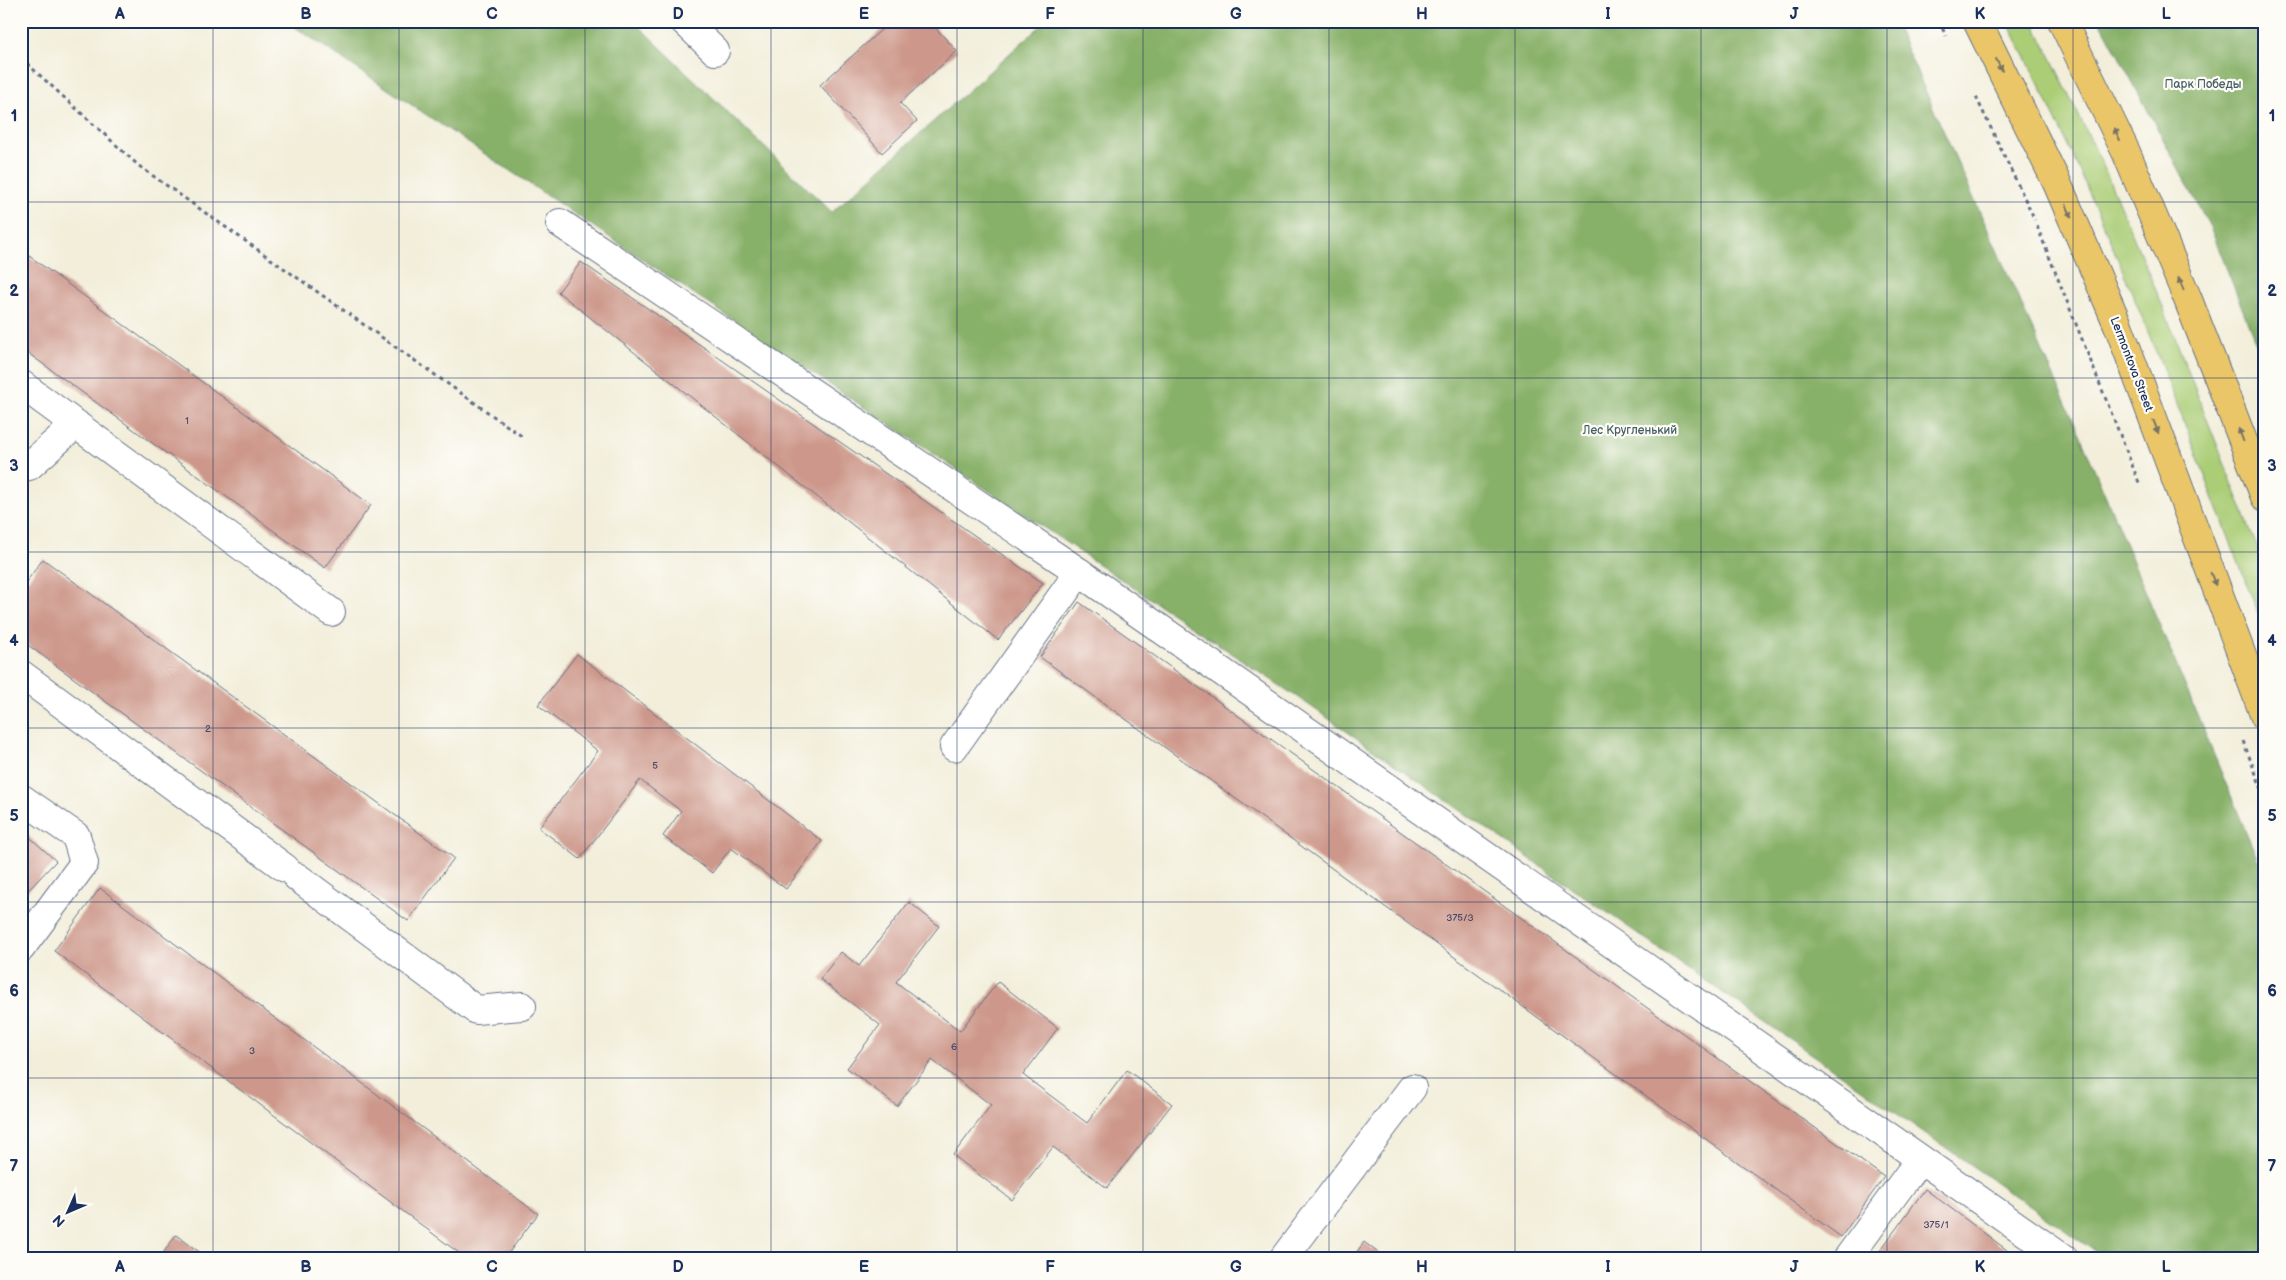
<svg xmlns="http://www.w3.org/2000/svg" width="2286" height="1280" font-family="'Balsamiq Sans',sans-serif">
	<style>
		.green { fill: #aacd76; stroke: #627e6a }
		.forest { fill: #87b067; stroke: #517062 }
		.building { fill: #cd988b }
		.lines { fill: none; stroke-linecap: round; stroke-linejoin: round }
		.minor-casing { stroke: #667289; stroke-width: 30 }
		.major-casing { stroke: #667289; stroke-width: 30 }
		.path { stroke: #667289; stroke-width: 3; stroke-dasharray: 4 4; stroke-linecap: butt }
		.minor { stroke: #fff; stroke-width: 28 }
		.major { stroke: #eac669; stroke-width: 28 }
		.oneway { fill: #787363 }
		.grid { fill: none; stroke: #1b2f5e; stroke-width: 1; stroke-opacity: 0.55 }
		.labels { text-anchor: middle; stroke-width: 4.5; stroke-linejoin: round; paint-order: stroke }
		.number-label { font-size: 10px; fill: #484969 }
		.park-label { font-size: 12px; fill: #465e65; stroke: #fdfcf7 }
		.street-label { font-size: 12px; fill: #1b2f5e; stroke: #fdfcf7 }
		.neatline { fill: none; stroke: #1b2f5e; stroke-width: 2 }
		.grid-label { font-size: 16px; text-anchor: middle; font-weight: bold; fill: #1b2f5e }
	</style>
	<rect width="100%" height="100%" fill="#fdfcf7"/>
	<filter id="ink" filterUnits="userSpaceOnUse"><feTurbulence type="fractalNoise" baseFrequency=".02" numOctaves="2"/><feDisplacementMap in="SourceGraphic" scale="10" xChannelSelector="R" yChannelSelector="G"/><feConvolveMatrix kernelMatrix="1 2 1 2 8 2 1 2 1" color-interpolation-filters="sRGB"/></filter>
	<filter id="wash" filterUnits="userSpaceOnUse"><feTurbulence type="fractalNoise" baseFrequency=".0096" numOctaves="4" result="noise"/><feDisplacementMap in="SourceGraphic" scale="20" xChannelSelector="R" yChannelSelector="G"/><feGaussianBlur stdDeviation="1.12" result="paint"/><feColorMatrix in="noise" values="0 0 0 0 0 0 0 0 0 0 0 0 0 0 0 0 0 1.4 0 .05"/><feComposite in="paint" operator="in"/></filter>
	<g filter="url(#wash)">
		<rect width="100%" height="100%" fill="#f2eeda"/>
		<!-- green -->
		<path class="green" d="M2007,21H2033L2102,163L2163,307L2265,567V631C2185,426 2109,217 2007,21Z"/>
		<!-- forest -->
		<g class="forest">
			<polygon points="286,21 633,21 832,212 1046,21 1894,21 2081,437 2265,877 2265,1259 2106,1259 1306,703"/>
			<polygon points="2100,21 2265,21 2265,366 2211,229"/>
		</g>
		<g id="blocks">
			<!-- building -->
			<g class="building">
				<polygon points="891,21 929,21 957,51 900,103 917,121 882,153 820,85"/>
				<polygon points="21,250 371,505 325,568 21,348"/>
				<polygon points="581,262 1043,583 998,640 558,292"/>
				<polygon points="43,559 454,858 408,921 21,640 21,589"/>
				<polygon points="1079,602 1884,1177 1841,1237 1040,657"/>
				<polygon points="577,654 822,841 786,889 731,848 712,873 663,836 681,811 640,780 580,859 539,828 598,751 538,705"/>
				<polygon points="21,829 56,861 21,898"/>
				<polygon points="100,888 538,1214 504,1259 467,1259 54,951"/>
				<polygon points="909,902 939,926 896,982 960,1031 998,982 1058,1028 1023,1075 1087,1123 1127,1070 1172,1104 1107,1188 1053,1147 1012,1200 953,1155 991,1105 932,1060 897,1106 847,1068 880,1025 820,979 841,952 859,966"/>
				<polygon points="1925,1189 2019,1259 1874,1259"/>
				<polygon points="176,1235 209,1259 159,1259"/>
				<polygon points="1364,1242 1386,1259 1352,1259"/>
			</g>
		</g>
	</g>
	<g filter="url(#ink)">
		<use href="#blocks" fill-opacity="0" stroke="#667289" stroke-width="1"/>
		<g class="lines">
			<!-- minor casing -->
			<g class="minor-casing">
				<g id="minor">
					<polyline points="684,21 715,51"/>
					<polyline points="560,223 1079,572 2064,1259"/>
					<polyline points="21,384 331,612"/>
					<polyline points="21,468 29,466 76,424"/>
					<polyline points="21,674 285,868"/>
					<polyline points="954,747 1079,572"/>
					<polyline points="21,798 76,836 84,863 21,948"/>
					<polyline points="297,877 476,1010 522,1006"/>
					<polyline points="1283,1259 1412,1088"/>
					<polyline points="1847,1259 1920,1159"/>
				</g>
			</g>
			<!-- major casing -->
			<g class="major-casing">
				<g id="major">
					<polyline points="1977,21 2057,183 2118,325 2265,717"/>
					<polyline points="2062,21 2126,152 2187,297 2265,497"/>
				</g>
			</g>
			<!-- path -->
			<g class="path">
				<polyline points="1939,21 1946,36"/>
				<polyline points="21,58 139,166 523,437"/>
				<polyline points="1976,97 2035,220"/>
				<polyline points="2037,226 2140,485"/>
				<polyline points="2243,741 2265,797"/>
			</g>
			<!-- minor -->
			<use href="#minor" class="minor"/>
			<!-- major -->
			<use href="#major" class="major"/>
		</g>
		<!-- one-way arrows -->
		<defs><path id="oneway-solid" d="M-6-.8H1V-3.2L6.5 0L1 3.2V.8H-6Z" transform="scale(1.25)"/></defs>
		<g class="oneway">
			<use href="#oneway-solid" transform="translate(1999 65) rotate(64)"/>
			<use href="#oneway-solid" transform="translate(2117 134) rotate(-116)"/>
			<use href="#oneway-solid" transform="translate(2069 211) rotate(67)"/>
			<use href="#oneway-solid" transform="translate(2181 284) rotate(-113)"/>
			<use href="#oneway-solid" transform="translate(2156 427) rotate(69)"/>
			<use href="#oneway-solid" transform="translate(2241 435) rotate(-111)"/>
			<use href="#oneway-solid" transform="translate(2213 579) rotate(69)"/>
		</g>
	</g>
	<!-- grid -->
	<path class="grid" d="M213,21V1259M399,21V1259M585,21V1259M771,21V1259M957,21V1259M1143,21V1259M1329,21V1259M1515,21V1259M1701,21V1259M1887,21V1259M2073,21V1259M21,202H2265M21,378H2265M21,552H2265M21,728H2265M21,902H2265M21,1078H2265"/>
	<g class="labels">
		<!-- number labels -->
		<g class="number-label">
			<text x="187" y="424">1</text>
			<text x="208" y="732">2</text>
			<text x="655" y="769">5</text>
			<text x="1460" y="921">375/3</text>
			<text x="954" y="1050">6</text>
			<text x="252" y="1054">3</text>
			<text x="1936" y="1228">375/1</text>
		</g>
		<!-- park labels -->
		<g class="park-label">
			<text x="2203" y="88">Парк Победы</text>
			<text x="1630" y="434">Лес Кругленький</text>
		</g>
		<!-- street labels -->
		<g class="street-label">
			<text transform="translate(2132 364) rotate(69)" y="4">Lermontova Street</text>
		</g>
	</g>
	<!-- margin -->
	<rect width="2286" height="1280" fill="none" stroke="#fdfcf7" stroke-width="55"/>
	<!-- north arrow -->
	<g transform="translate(68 1212) rotate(225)" stroke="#fdfcf7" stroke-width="4" paint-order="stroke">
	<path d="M0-4L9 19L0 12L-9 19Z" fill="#1b2f5e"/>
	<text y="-8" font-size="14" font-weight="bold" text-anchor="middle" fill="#1b2f5e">N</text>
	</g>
	<rect x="28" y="28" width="2230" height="1224" class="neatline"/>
	<g class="grid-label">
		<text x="120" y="19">A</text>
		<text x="306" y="19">B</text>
		<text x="492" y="19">C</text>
		<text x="678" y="19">D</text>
		<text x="864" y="19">E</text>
		<text x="1050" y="19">F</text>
		<text x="1236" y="19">G</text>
		<text x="1422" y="19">H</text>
		<text x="1608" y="19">I</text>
		<text x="1794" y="19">J</text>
		<text x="1980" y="19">K</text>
		<text x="2166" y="19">L</text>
		<text x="14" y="121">1</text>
		<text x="2272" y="121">1</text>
		<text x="14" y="296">2</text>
		<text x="2272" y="296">2</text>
		<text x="14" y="471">3</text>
		<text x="2272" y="471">3</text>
		<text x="14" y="646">4</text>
		<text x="2272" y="646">4</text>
		<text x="14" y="821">5</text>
		<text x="2272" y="821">5</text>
		<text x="14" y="996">6</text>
		<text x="2272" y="996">6</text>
		<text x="14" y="1171">7</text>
		<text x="2272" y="1171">7</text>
		<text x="120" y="1272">A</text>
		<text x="306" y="1272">B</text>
		<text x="492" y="1272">C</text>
		<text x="678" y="1272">D</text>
		<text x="864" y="1272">E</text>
		<text x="1050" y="1272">F</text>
		<text x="1236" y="1272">G</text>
		<text x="1422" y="1272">H</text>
		<text x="1608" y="1272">I</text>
		<text x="1794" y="1272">J</text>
		<text x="1980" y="1272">K</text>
		<text x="2166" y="1272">L</text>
	</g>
</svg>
